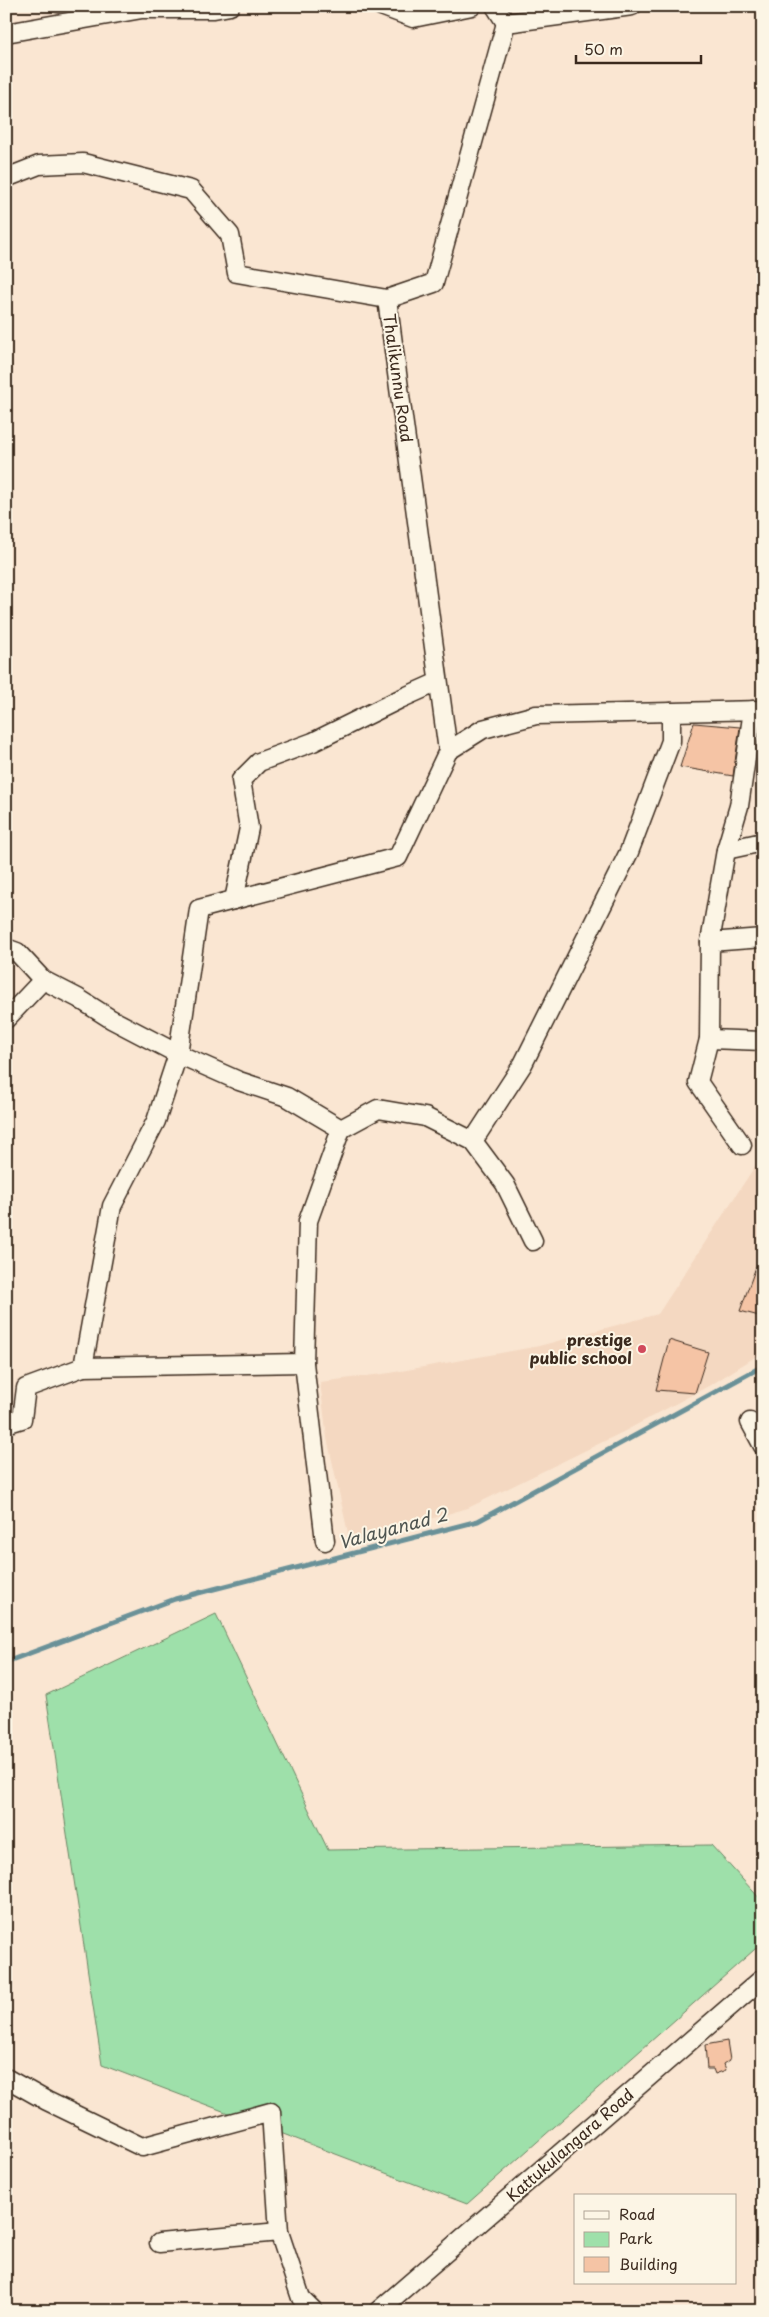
<svg xmlns="http://www.w3.org/2000/svg" width="769" height="2317" font-family="'Playpen Sans',sans-serif">
	<style>
		.built { fill: #f4d8c1 }
		.green { fill: #9ee0aa; stroke: #6c8564 }
		.lines { fill: none; stroke-linecap: round; stroke-linejoin: round }
		.stream { stroke: #6a9198; stroke-width: 5 }
		.building { fill: #f5c4a5; stroke: #3b2a1e }
		.minor-casing { stroke: #3b2a1e; stroke-width: 21 }
		.minor { stroke: #fcf5e5; stroke-width: 18 }
		.poi-dot { fill: #d1495b; stroke: #fcf5e5; stroke-width: 2 }
		.labels { text-anchor: middle; stroke-width: 4; stroke-linejoin: round; paint-order: stroke }
		.street-label { font-size: 16px; fill: #3b2a1e; stroke: #fcf5e5 }
		.poi-label { font-size: 16px; font-weight: bold; fill: #3b2a1e; stroke: #fcf5e5; text-anchor: end }
		.water-label { font-size: 18px; font-style: italic; fill: #4f5551; stroke: #fcf5e5 }
	</style>
	<rect width="100%" height="100%" fill="#fae6d2"/>
	<filter id="ink" filterUnits="userSpaceOnUse"><feTurbulence type="fractalNoise" baseFrequency=".02" numOctaves="2"/><feDisplacementMap in="SourceGraphic" scale="10" xChannelSelector="R" yChannelSelector="G"/><feConvolveMatrix kernelMatrix="1 2 1 2 8 2 1 2 1" color-interpolation-filters="sRGB"/></filter>
	<g filter="url(#ink)">
		<!-- built -->
		<polygon class="built" points="763,1154 763,1352 714,1383 625,1431 468,1508 350,1542 327,1438 320,1382 390,1373 539,1346 658,1314"/>
		<!-- green -->
		<polygon class="green" points="216,1614 328,1850 711,1845 763,1902 763,1942 467,2204 102,2065 46,1695"/>
		<g class="lines">
			<!-- stream -->
			<polyline class="stream" points="6,1662 175,1599 478,1521 763,1366"/>
		</g>
		<!-- building -->
		<g class="building">
			<polygon points="694,723 740,727 733,776 680,767"/>
			<polygon points="761,1253 763,1253 763,1317 740,1311"/>
			<polygon points="669,1340 708,1352 695,1393 656,1390"/>
			<polygon points="727,2041 730,2060 724,2064 726,2070 715,2074 713,2069 707,2069 705,2045"/>
		</g>
		<g class="lines">
			<!-- minor casing -->
			<g class="minor-casing">
				<g id="minor">
					<polyline points="381,6 413,18 472,6"/>
					<polyline points="495,6 506,23"/>
					<polyline points="6,33 142,9 214,9 230,6"/>
					<polyline points="6,178 39,165 83,163 191,190 230,235 237,273 387,299"/>
					<polyline points="448,751 387,299 434,283 506,23 632,6"/>
					<polyline points="726,850 763,842"/>
					<polyline points="234,900 249,828 241,780 259,762 313,742 400,699 438,682"/>
					<polyline points="710,942 726,850 739,806 753,710"/>
					<polyline points="6,948 17,952 43,980 78,998 111,1019 178,1054 239,1081 287,1097 341,1129 378,1109 425,1117 473,1141 505,1184 533,1241"/>
					<polyline points="6,1019 43,980"/>
					<polyline points="709,1039 763,1041"/>
					<polyline points="473,1141 523,1064 629,852 671,741 671,712"/>
					<polyline points="742,1145 698,1082 709,1039 710,942 763,938"/>
					<polyline points="83,1367 304,1363"/>
					<polyline points="750,1422 763,1446"/>
					<polyline points="6,1424 22,1419 26,1388 83,1367 112,1206 156,1121 178,1054 199,909 398,857 448,751 483,729 536,715 763,710"/>
					<polyline points="325,1541 304,1363 308,1221 341,1129"/>
					<polyline points="6,2078 47,2101 142,2147 271,2112 279,2232"/>
					<polyline points="159,2243 279,2232 301,2298 314,2311"/>
					<polyline points="378,2311 763,1978"/>
				</g>
			</g>
			<!-- minor -->
			<use href="#minor" class="minor"/>
		</g>
	</g>
	<!-- markers -->
	<circle class="poi-dot" cx="642" cy="1349" r="5"/>
	<g class="labels">
		<!-- street labels -->
		<g class="street-label">
			<text transform="translate(398 378) rotate(82)" y="6">Thalikunnu Road</text>
			<text transform="translate(570 2145) rotate(-41)" y="6">Kattukulangara Road</text>
		</g>
		<!-- poi labels -->
		<g class="poi-label">
			<text x="632" y="1346">prestige<tspan x="632" dy="18">public school</tspan></text>
		</g>
		<!-- water labels -->
		<g class="water-label">
			<text transform="translate(393 1529) rotate(-15)" y="6">Valayanad 2</text>
		</g>
	</g>
	<!-- margin -->
	<rect width="769" height="2317" fill="none" stroke="#fcf5e5" stroke-width="25"/>
	<rect x="12" y="12" width="744" height="2292" fill="none" stroke="#3b2a1e" stroke-width="2" filter="url(#ink)"/>
	<!-- legend -->
	<rect x="574" y="2194" width="162" height="90" fill="#fcf5e5" stroke="#afa495"/>
	<rect x="584" y="2211" width="25" height="8" fill="#fcf5e5" stroke="#afa495"/>
	<text x="619" y="2220" font-size="15" fill="#3b2a1e">Road</text>
	<rect x="584" y="2232" width="25" height="15" fill="#9ee0aa" stroke="#afa495"/>
	<text x="619" y="2244" font-size="15" fill="#3b2a1e">Park</text>
	<rect x="584" y="2257" width="25" height="15" fill="#f5c4a5" stroke="#afa495"/>
	<text x="619" y="2270" font-size="15" fill="#3b2a1e">Building</text>
	<!-- scale -->
	<path d="M576 55v8h125v-8" fill="none" stroke="#3b2a1e" stroke-width="2.5"/>
	<text x="584" y="55" font-size="15" fill="#3b2a1e" stroke="#fcf5e5" stroke-width="4" paint-order="stroke">50 m</text>
</svg>
